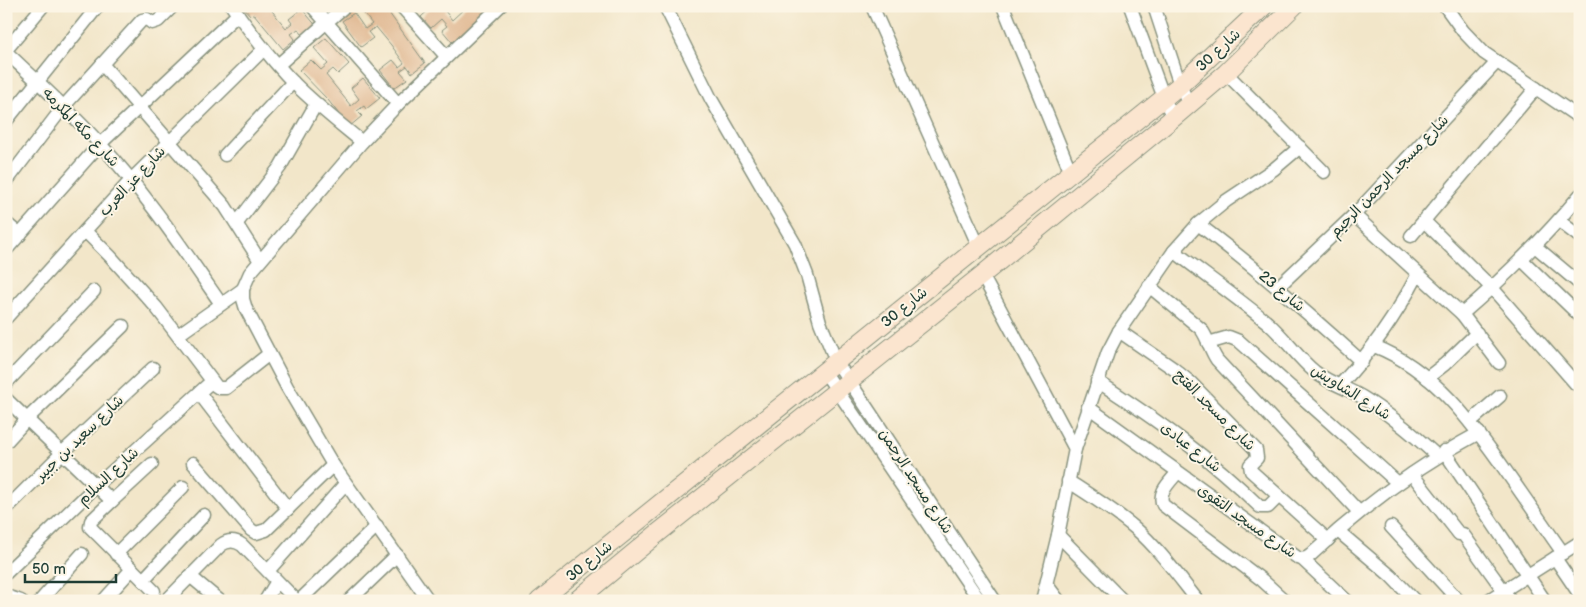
<svg xmlns="http://www.w3.org/2000/svg" width="1586" height="607" font-family="'Balsamiq Sans','Playpen Sans Arabic',sans-serif">
	<style>
		.building { fill: #e0b892 }
		.lines { fill: none; stroke-linecap: round; stroke-linejoin: round }
		.street-casing { stroke: #88927e; stroke-width: 15 }
		.secondary-casing { stroke: #88927e; stroke-width: 20 }
		.street { stroke: #fff; stroke-width: 12 }
		.secondary { stroke: #fbe5cf; stroke-width: 18 }
		.labels { text-anchor: middle; stroke-width: 4; stroke-linejoin: round; paint-order: stroke }
		.street-label { font-size: 15px; fill: #1f3d34; stroke: #fcf5e5 }
	</style>
	<rect width="100%" height="100%" fill="#fcf5e5"/>
	<filter id="ink" filterUnits="userSpaceOnUse"><feTurbulence type="fractalNoise" baseFrequency=".02" numOctaves="2"/><feDisplacementMap in="SourceGraphic" scale="10" xChannelSelector="R" yChannelSelector="G"/><feConvolveMatrix kernelMatrix="1 2 1 2 8 2 1 2 1" color-interpolation-filters="sRGB"/></filter>
	<filter id="wash" filterUnits="userSpaceOnUse"><feTurbulence type="fractalNoise" baseFrequency=".0096" numOctaves="4" result="noise"/><feDisplacementMap in="SourceGraphic" scale="20" xChannelSelector="R" yChannelSelector="G"/><feGaussianBlur stdDeviation="1.12" result="paint"/><feColorMatrix in="noise" values="0 0 0 0 0 0 0 0 0 0 0 0 0 0 0 0 0 1.4 0 .05"/><feComposite in="paint" operator="in"/></filter>
	<g filter="url(#wash)">
		<rect width="100%" height="100%" fill="#f2e6c9"/>
		<g id="blocks">
			<!-- building -->
			<g class="building">
				<polygon points="242,6 268,6 286,28 292,23 289,19 302,9 318,28 306,39 298,29 291,34 295,39 283,49 254,14 251,16"/>
				<polygon points="369,6 384,6 425,63 412,73 407,66 400,71 407,79 394,88 380,70 393,60 399,67 404,63 391,45 376,27 368,32 373,38 361,47 342,21 354,13 365,29 372,24 362,11"/>
				<polygon points="433,6 446,6 448,8 445,11 452,20 467,6 491,6 452,42 442,30 447,26 441,19 431,28 421,17"/>
				<polygon points="326,38 349,64 338,74 333,69 326,75 351,106 359,99 351,88 363,78 380,98 366,109 364,106 357,111 362,116 349,127 328,100 299,70 311,60 321,70 328,64 314,48"/>
			</g>
		</g>
	</g>
	<g filter="url(#ink)">
		<use href="#blocks" fill-opacity="0" stroke="#88927e" stroke-width="1"/>
		<g class="lines">
			<!-- street casing -->
			<g class="street-casing">
				<g id="street">
					<path d="M232,6C251,33 271,60 295,84C316,105 339,123 362,142"/>
					<polyline points="312,6 398,104"/>
					<polyline points="401,6 446,56"/>
					<polyline points="665,6 711,99 795,244 807,275 820,322 836,361 995,601"/>
					<polyline points="872,6 979,247"/>
					<polyline points="1003,6 1071,173"/>
					<polyline points="1130,6 1164,98 1173,118"/>
					<polyline points="1154,6 1180,85 1189,105"/>
					<polyline points="1445,6 1463,31 1484,53 1580,118"/>
					<polyline points="6,50 43,6"/>
					<path d="M6,52C38,82 70,111 99,143C145,192 183,249 221,304"/>
					<polyline points="102,64 225,206 260,261"/>
					<polyline points="278,65 345,6"/>
					<polyline points="1226,73 1324,172"/>
					<polyline points="6,121 98,6"/>
					<polyline points="225,155 293,82"/>
					<polyline points="6,182 64,106 142,20 147,19 152,23 158,21 173,6"/>
					<polyline points="1354,215 1462,314 1499,363"/>
					<polyline points="1424,221 1492,288 1576,384"/>
					<polyline points="1559,221 1580,237"/>
					<polyline points="6,223 20,235"/>
					<polyline points="237,223 280,167 316,104"/>
					<path d="M1198,224C1255,267 1309,314 1362,362"/>
					<polyline points="85,231 110,256 156,307 216,386 219,388 226,388 269,354"/>
					<polyline points="1411,236 1536,88"/>
					<polyline points="1536,247 1580,284"/>
					<polyline points="6,250 100,144 238,14"/>
					<path d="M1174,251C1205,275 1238,298 1268,323C1285,338 1298,358 1315,372C1329,383 1347,388 1362,397C1390,414 1413,434 1437,456"/>
					<polyline points="1522,260 1580,316"/>
					<polyline points="982,275 1075,449"/>
					<path d="M1149,286L1201,329C1208,338 1210,350 1217,360L1359,512"/>
					<polyline points="1278,287 1354,215 1497,62"/>
					<path d="M1462,314C1506,276 1543,240 1580,195"/>
					<polyline points="6,318 131,180 264,49"/>
					<polyline points="1119,331 1174,369 1191,383 1256,450 1257,458 1250,465 1251,471 1328,540"/>
					<polyline points="178,335 243,289"/>
					<polyline points="1208,343 1229,337 1239,341 1398,483"/>
					<path d="M1374,346C1434,369 1473,424 1508,474C1526,500 1545,527 1563,553"/>
					<polyline points="824,371 980,601"/>
					<polyline points="1427,378 1445,364 1477,333"/>
					<path d="M1097,381C1157,420 1208,456 1260,507H1268L1278,497"/>
					<polyline points="6,383 94,291"/>
					<path d="M1340,385C1372,351 1396,316 1418,274"/>
					<polyline points="199,393 288,509"/>
					<polyline points="6,399 112,501 91,521 90,527 154,591"/>
					<path d="M1088,407L1298,558C1305,560 1309,557 1314,552C1364,506 1419,465 1479,433"/>
					<polyline points="1470,422 1500,396"/>
					<polyline points="6,442 27,419 123,326"/>
					<polyline points="1444,451 1545,601"/>
					<polyline points="193,463 251,530 256,533 266,530 333,465"/>
					<path d="M1177,473C1170,482 1157,493 1163,505L1262,580L1285,601"/>
					<polyline points="1412,474 1459,534 1463,534 1511,601"/>
					<path d="M1068,481C1091,496 1114,510 1135,528C1159,549 1178,576 1198,601"/>
					<polyline points="112,501 152,464"/>
					<polyline points="6,509 62,453 153,368"/>
					<polyline points="1391,527 1459,601"/>
					<polyline points="1338,531 1391,576 1415,601"/>
					<polyline points="1058,535 1123,601"/>
					<polyline points="116,554 183,487"/>
					<polyline points="1555,558 1580,595"/>
					<polyline points="1302,559 1347,601"/>
					<polyline points="268,571 345,484"/>
					<polyline points="6,573 96,486 212,381"/>
					<polyline points="190,576 220,601"/>
					<polyline points="143,580 204,515"/>
					<polyline points="1047,585 1059,601"/>
					<polyline points="6,596 21,601"/>
					<polyline points="40,601 82,554"/>
					<polyline points="103,601 132,569"/>
					<path d="M166,601L221,545C228,540 235,540 242,545L297,601"/>
					<polyline points="265,601 277,581"/>
					<polyline points="299,601 377,526"/>
					<polyline points="349,601 397,555"/>
					<polyline points="429,601 333,465 287,387 246,309 243,299 243,289 250,273 362,142 398,104 500,6"/>
					<polyline points="1042,601 1058,535 1075,449 1108,352 1119,331 1174,251 1198,224 1226,201 1274,169 1300,147"/>
					<polyline points="1487,601 1580,542"/>
				</g>
			</g>
			<!-- secondary casing -->
			<g class="secondary-casing">
				<g id="secondary">
					<polyline points="539,601 1180,85 1264,6"/>
					<polyline points="576,601 658,533 982,275 1173,118 1226,73 1294,6"/>
				</g>
			</g>
			<!-- street -->
			<use href="#street" class="street"/>
			<!-- secondary -->
			<use href="#secondary" class="secondary"/>
		</g>
	</g>
	<g class="labels">
		<!-- street labels -->
		<g class="street-label">
			<text transform="translate(1218 50) rotate(-43)" y="5">شارع 30</text>
			<text transform="translate(81 127) rotate(46)" y="5">شارع مكه المكرمه</text>
			<text transform="translate(1389 176) rotate(-46)" y="5">شارع مسجد الرحمن الرحيم</text>
			<text transform="translate(132 181) rotate(-47)" y="5">شارع عز العرب</text>
			<text transform="translate(1282 291) rotate(40)" y="5">شارع 23</text>
			<text transform="translate(904 307) rotate(-39)" y="5">شارع 30</text>
			<text transform="translate(1351 392) rotate(32)" y="5">شارع الشاويش</text>
			<text transform="translate(1215 410) rotate(45)" y="5">شارع مسجد الفتح</text>
			<text transform="translate(79 438) rotate(-44)" y="5">شارع سعيد بن جبير</text>
			<text transform="translate(1191 447) rotate(38)" y="5">شارع عبادى</text>
			<text transform="translate(108 476) rotate(-43)" y="5">شارع السلام</text>
			<text transform="translate(916 481) rotate(57)" y="5">شارع مسجد الرحمن</text>
			<text transform="translate(1247 521) rotate(35)" y="5">شارع مسجد التقوى</text>
			<text transform="translate(589 561) rotate(-39)" y="5">شارع 30</text>
		</g>
	</g>
	<!-- margin -->
	<rect width="1586" height="607" fill="none" stroke="#fcf5e5" stroke-width="25"/>
	<!-- scale -->
	<path d="M25 574v8h91v-8" fill="none" stroke="#1f3d34" stroke-width="2.5"/>
	<text x="32" y="574" font-size="15" fill="#1f3d34" stroke="#fcf5e5" stroke-width="4" paint-order="stroke">50 m</text>
</svg>
